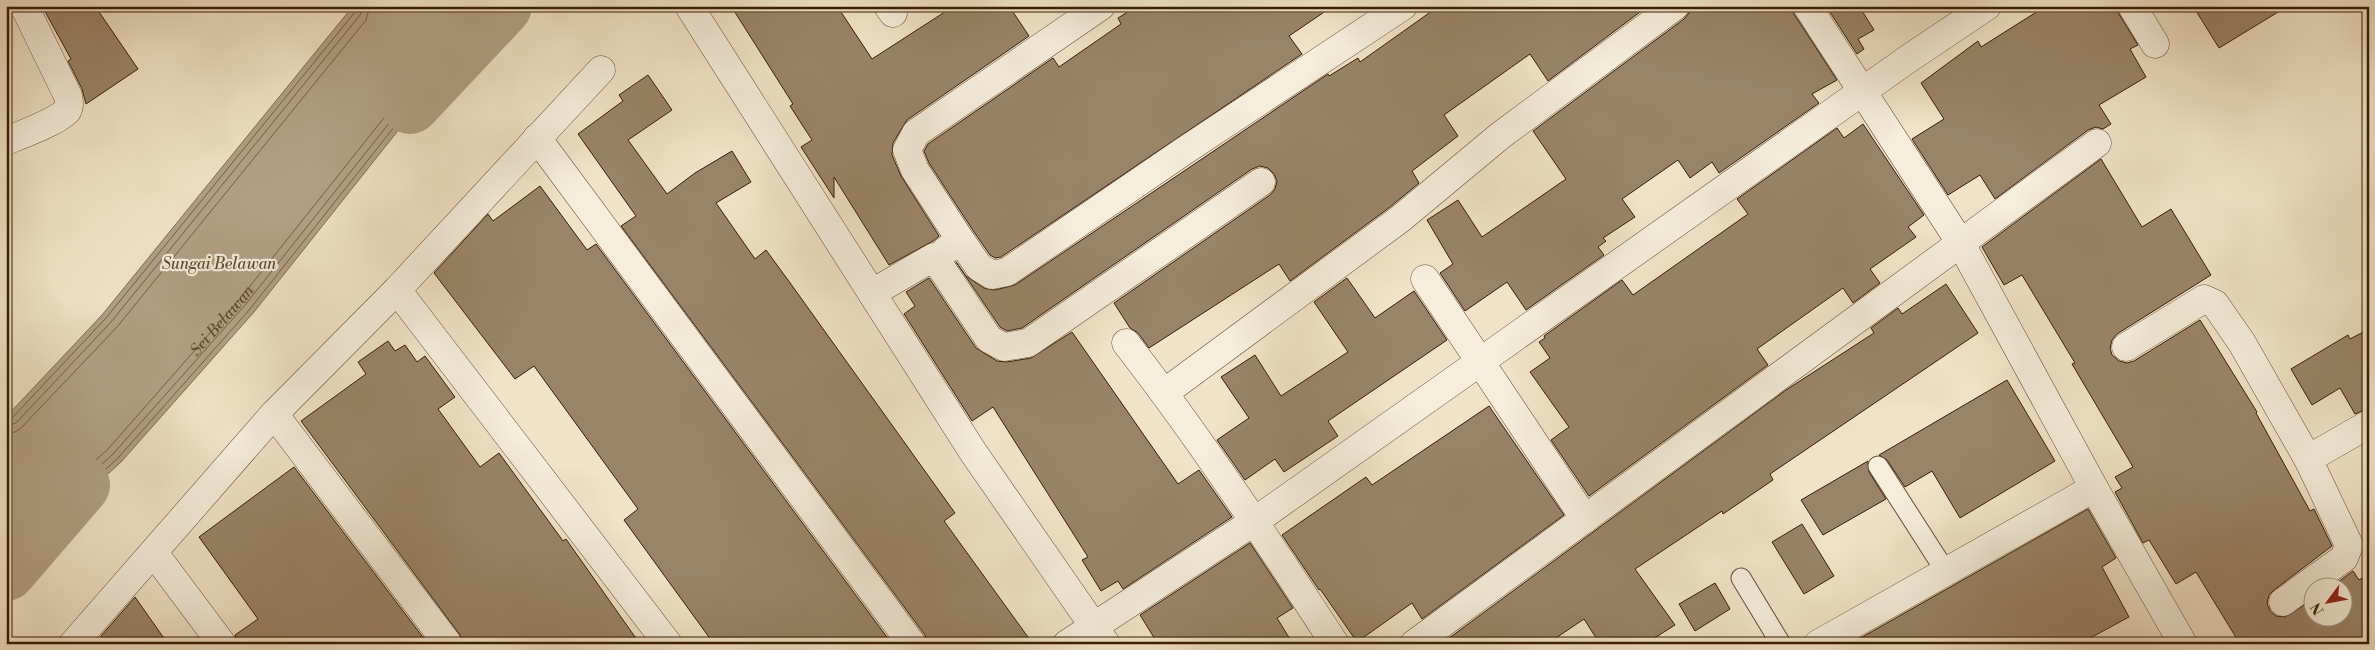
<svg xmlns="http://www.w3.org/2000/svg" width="2375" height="650" font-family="'Libre Bodoni',serif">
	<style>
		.water { fill: #b2a086; stroke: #826c52 }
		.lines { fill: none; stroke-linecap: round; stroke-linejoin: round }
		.shore { stroke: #765e46; stroke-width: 1 }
		.river { stroke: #b2a086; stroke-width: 60 }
		.building { fill: #99846a; stroke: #391d05 }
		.lane-casing { stroke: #674e36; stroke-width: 21 }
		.street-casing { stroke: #674e36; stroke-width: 29 }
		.lane { stroke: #f6eddb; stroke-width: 19 }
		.street { stroke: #f6eddb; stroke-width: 28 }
		.labels { text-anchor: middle; stroke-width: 4.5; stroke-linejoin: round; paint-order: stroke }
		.water-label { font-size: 16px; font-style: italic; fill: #634b32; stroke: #f6eddb }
	</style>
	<rect width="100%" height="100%" fill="#f1e3c8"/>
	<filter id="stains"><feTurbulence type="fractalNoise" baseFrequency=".004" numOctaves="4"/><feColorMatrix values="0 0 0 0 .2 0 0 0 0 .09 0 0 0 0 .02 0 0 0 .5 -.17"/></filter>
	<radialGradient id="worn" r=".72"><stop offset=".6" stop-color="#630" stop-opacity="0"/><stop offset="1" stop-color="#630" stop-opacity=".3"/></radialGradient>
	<!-- water -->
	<polygon class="water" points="353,6 497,6 254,312 121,462 6,567 6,417 102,315"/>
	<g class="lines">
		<!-- shore -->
		<g class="shore">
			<polyline points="6,420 12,418 106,318 355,12 357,6"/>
			<polyline points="6,426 16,423 111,322 360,15 363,6"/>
			<polyline points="6,434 15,432 21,428 117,327 366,20 370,6"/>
			<path id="s1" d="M6,541L108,449L239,300L473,6"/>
			<polyline points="6,551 113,454 245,305 482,6"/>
			<polyline points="6,560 118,458 250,309 490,6"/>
		</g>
		<!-- river -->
		<g class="river">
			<polyline points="410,104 502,6"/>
			<polyline points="6,571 80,485"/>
		</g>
	</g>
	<!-- building -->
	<g class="building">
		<polygon points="42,6 95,6 138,69 86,104 82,89 68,61 71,59"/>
		<polygon points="731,6 837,6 872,59 954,6 1009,6 1029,36 907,120 893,143 892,155 901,176 939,236 933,241 889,265 834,177 834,198 801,147 812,140 790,106 793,104"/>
		<polygon points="1137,6 1333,6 1289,36 1302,54 1001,257 995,258 990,255 974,232 929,163 924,151 928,144 1053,58 1059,67 1121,24 1118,18"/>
		<polygon points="1439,6 1648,6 1548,81 1530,54 1444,115 1458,136 1412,171 1419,183 1390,207 1290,281 1279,264 1149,348 1138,333 1130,328 1114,303 1270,195 1275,189 1277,181 1274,174 1268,168 1260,166 1252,169 1022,328 1007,331 1000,327 956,262 966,276 984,288 995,290 1015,285 1328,74 1329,76 1358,58 1360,62"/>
		<polygon points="1690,6 1791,6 1794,14 1837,80 1812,94 1819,103 1719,173 1712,162 1690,178 1678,160 1622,199 1635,217 1603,238 1606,241 1598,247 1604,255 1526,310 1507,282 1465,311 1440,273 1453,264 1427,220 1458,200 1482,237 1566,179 1533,131 1684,19 1689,13"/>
		<polygon points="1826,6 1859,6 1874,30 1858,39 1864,49 1857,54"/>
		<polygon points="2046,6 2116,6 2119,14 2138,45 2130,49 2146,77 2099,105 2111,124 2103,129 2096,127 2088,130 1995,199 1980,175 1948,195 1912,139 1944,119 1921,83 1978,41 1981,47"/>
		<polygon points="2193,6 2288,6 2219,48"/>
		<polygon points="648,75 672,110 628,140 667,194 695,173 732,151 751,182 716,203 755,259 766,250 788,280 955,513 944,521 1033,644 927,644 925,635 621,226 636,216 578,134 623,101 619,95"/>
		<polygon points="1863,124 1924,215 1908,227 1916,237 1870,269 1880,283 1853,303 1843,288 1757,349 1768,365 1589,496 1551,440 1569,427 1530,372 1550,358 1539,342 1545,338 1544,336 1622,280 1633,295 1748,214 1737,199 1837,128 1844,138"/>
		<polygon points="2101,159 2142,227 2171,209 2211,275 2117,334 2112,340 2110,348 2112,355 2119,361 2127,363 2134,361 2200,320 2257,412 2256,413 2310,511 2314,509 2315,511 2332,546 2274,590 2269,595 2267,603 2270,611 2276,616 2285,617 2312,600 2312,618 2342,618 2342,588 2330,588 2353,571 2359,580 2369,574 2369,644 2240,644 2196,572 2176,584 2149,540 2143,543 2115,492 2122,488 2115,477 2133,467 2072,364 2075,363 2022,275 2004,285 1982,247"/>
		<polygon points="540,186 587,250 596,244 892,644 714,644 624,520 638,509 534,366 515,379 434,273 488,214 493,221"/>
		<polygon points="929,278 976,348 997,361 1007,362 1031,358 1072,332 1178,484 1199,470 1232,517 1123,589 1118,581 1101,591 1082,560 1088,557 993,407 972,421 904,314 915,306 906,292"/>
		<polygon points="1347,278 1375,318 1414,291 1447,340 1328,421 1338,436 1284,472 1275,459 1245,480 1217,440 1249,418 1221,377 1255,355 1281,396 1348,352 1314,302"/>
		<polygon points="1946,284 1978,333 1770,474 1773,480 1723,514 1722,511 1635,569 1675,625 1645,644 1600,644 1584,619 1547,644 1441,644 1786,390 1874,333 1871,328 1898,308 1902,314"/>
		<polygon points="2369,329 2369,408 2355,414 2340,388 2312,405 2291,369 2348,335 2350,339"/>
		<polygon points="388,341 395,351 405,345 417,362 425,356 455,397 438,409 480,467 499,453 563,541 566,539 640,644 463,644 460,635 301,421 366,374 358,362"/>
		<polygon points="2007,380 2055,461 1960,518 1932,471 1905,487 1887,460 1879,455"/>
		<polygon points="1489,406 1564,515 1422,619 1412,603 1357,642 1320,589 1319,590 1282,535 1366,477 1372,485"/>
		<polygon points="1868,461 1869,472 1886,499 1823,535 1801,500"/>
		<polygon points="294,467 428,644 237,644 235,635 258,619 199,537"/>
		<polygon points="2088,509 2116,558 2102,567 2129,617 2079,644 1850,644"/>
		<polygon points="1802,524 1834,576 1804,594 1772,542"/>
		<polygon points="1250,543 1293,608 1277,618 1293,644 1158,644 1140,615"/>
		<polygon points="1715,583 1730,609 1695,631 1679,604"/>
		<polygon points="135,597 168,644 106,644 101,636"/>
	</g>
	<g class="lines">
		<!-- lane casing -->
		<g class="lane-casing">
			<g id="lane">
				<polyline points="1878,466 1946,572"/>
				<polyline points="1741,578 1781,644"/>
			</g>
		</g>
		<!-- street casing -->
		<g class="street-casing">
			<g id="street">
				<polyline points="689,6 973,452 1106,644"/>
				<polyline points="888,6 893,13"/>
				<polyline points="1807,6 1960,242 2094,488 2183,644"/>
				<polyline points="2132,6 2155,44"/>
				<polyline points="537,138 912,644"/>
				<path d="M6,141C21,135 56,122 67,111C70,106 69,101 68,96L24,6"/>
				<polyline points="961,241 979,267 992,275 1007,272 1184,151 1403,6"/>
				<polyline points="946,250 961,241 915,170 907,150 916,133 1101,6"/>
				<polyline points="1425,279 1585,519"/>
				<polyline points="397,290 668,644"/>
				<polyline points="872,293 934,257 989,339 1004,347 1028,343 1261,182"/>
				<path d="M1126,343C1201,440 1268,541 1335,644"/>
				<polyline points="2126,347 2204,299 2215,304 2242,343 2308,459 2349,545 2344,558 2283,602"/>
				<polyline points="1164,393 1400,219 1501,135 1675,6"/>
				<polyline points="274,414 448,644"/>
				<polyline points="2308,459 2369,424"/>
				<polyline points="154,553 222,644"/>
				<polyline points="73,644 274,414 397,290 601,70"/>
				<polyline points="1067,644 1255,521 1908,59 1987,6"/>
				<polyline points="1414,644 2097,143"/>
				<polyline points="1818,644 2094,488"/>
			</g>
		</g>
		<!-- lane -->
		<use href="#lane" class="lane"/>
		<!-- street -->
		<use href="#street" class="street"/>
	</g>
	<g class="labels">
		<!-- water labels -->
		<g class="water-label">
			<text x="219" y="269">Sungai Belawan</text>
			<text dy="6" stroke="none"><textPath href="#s1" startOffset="309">Sei Belawan</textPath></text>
		</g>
	</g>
	<!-- margin -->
	<rect width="2375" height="650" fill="none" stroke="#f1e3c8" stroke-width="25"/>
	<rect x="8" y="8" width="2360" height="635" fill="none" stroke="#391d05" stroke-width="2.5"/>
	<rect x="12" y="12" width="2350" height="625" fill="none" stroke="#391d05"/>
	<!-- north arrow -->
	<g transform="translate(2328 602) rotate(238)"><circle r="24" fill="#f6eddb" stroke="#aa9a85"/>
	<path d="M0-4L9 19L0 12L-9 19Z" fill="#8f2418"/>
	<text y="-8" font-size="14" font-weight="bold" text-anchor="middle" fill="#391d05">N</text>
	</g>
	<rect width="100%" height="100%" filter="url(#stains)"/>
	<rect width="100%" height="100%" fill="url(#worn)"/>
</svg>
